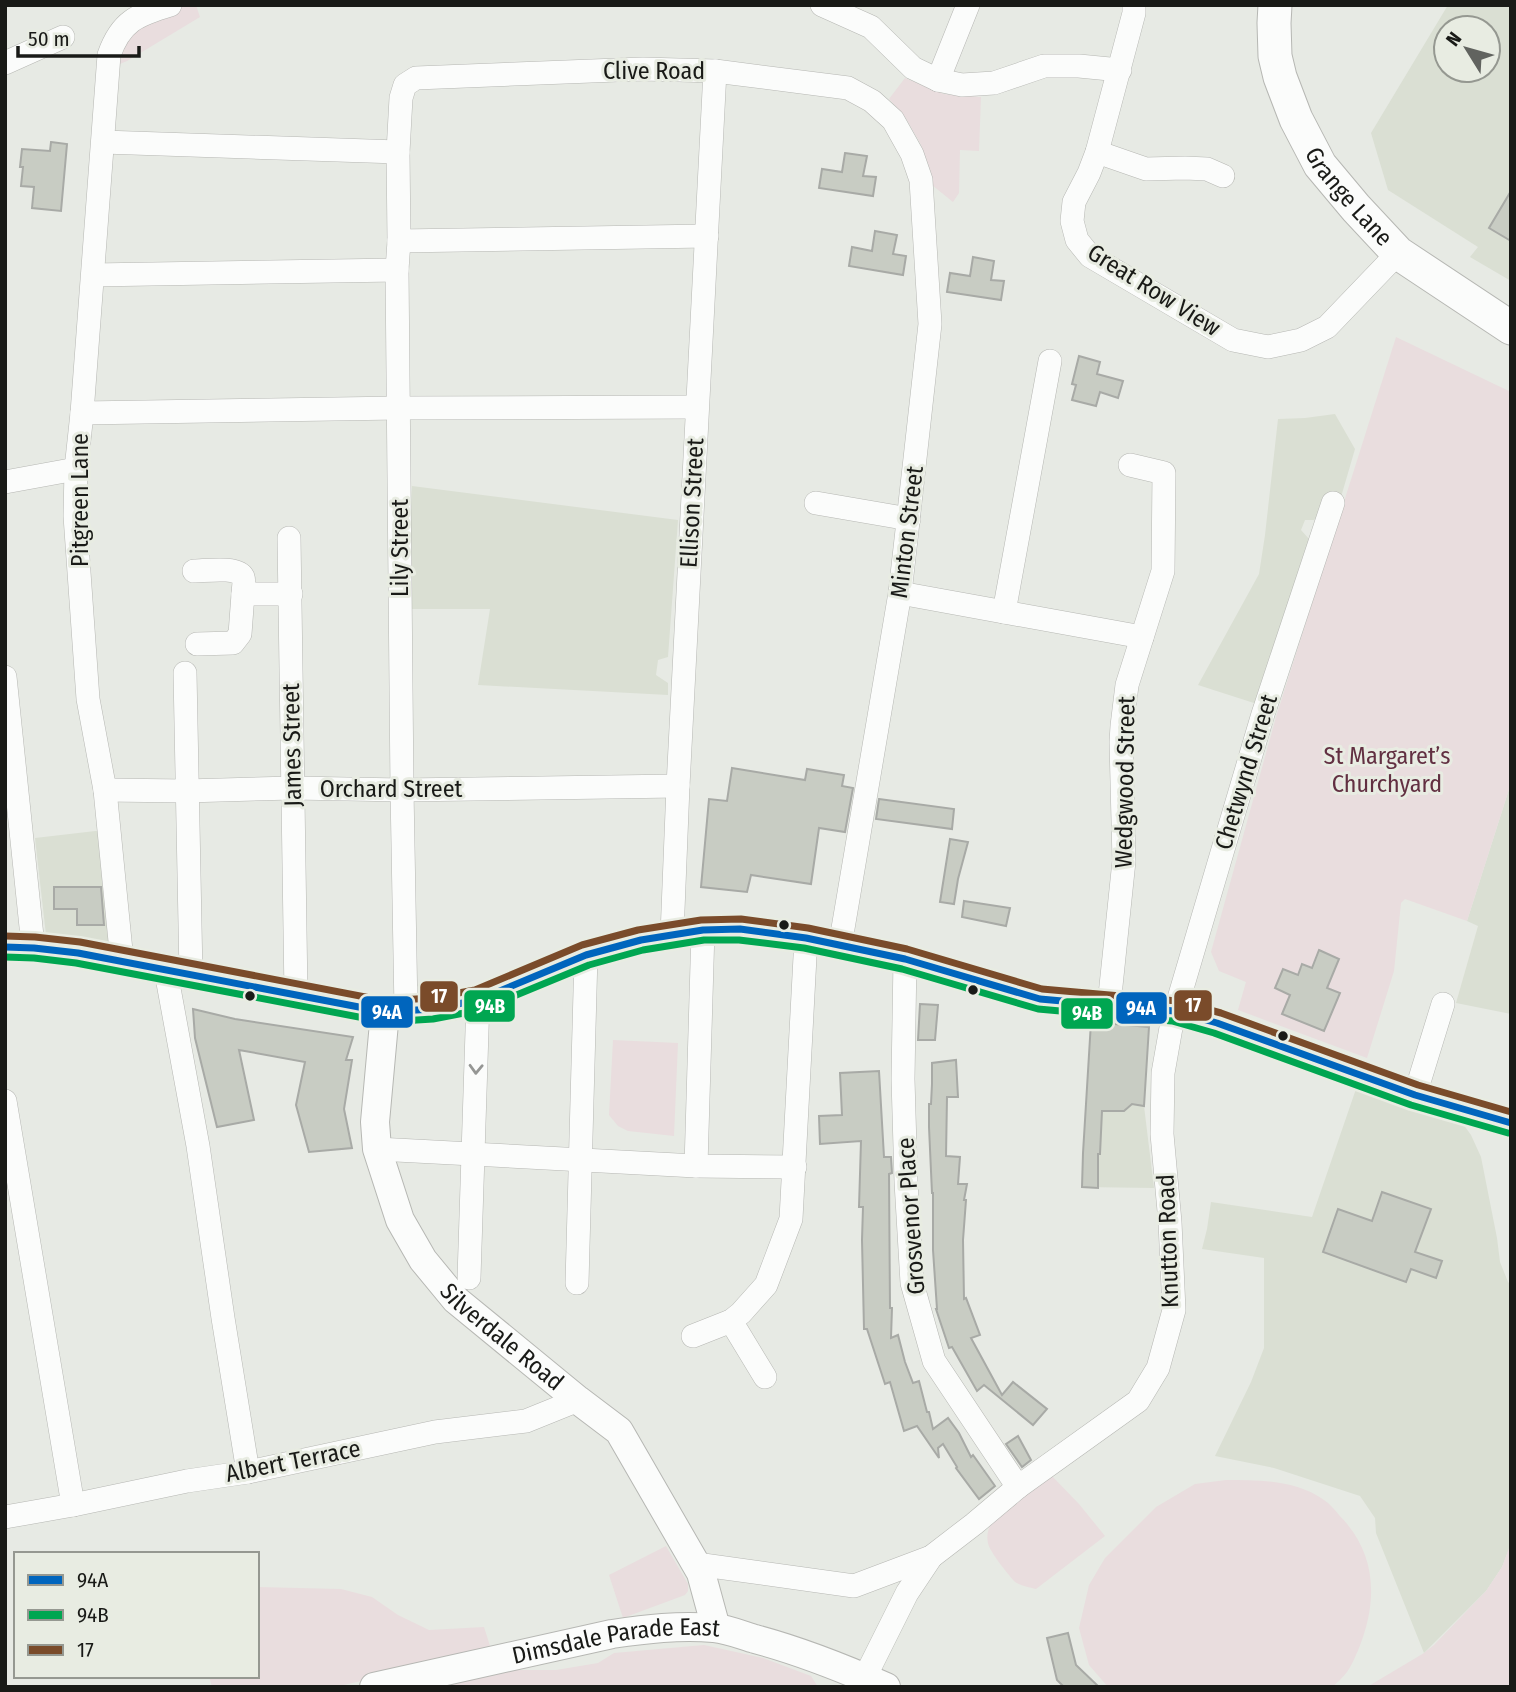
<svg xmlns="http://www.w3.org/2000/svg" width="1516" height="1692" font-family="'Fira Sans Condensed',sans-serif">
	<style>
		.built { fill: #dadfd3; fill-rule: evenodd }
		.green { fill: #e9ddde }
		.building { fill: #c8ccc3; stroke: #a8aaa6; stroke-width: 2 }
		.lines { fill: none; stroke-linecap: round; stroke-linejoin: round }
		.minor-casing { stroke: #b6b7b3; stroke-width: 24 }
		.major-casing { stroke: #b6b7b3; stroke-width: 30 }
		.highway-casing { stroke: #b6b7b3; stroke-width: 35 }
		.minor { stroke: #fbfcfb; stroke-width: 23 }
		.major { stroke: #fbfcfb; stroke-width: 28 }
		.highway { stroke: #fbfcfb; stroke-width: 33 }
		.bus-1-casing { stroke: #e8ece2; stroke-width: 12 }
		.bus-2-casing { stroke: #e8ece2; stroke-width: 12 }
		.bus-3-casing { stroke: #e8ece2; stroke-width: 12 }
		.bus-1 { stroke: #0065bd; stroke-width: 7 }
		.bus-2 { stroke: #00a651; stroke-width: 7 }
		.bus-3 { stroke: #7a4b2a; stroke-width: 7 }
		.oneway { stroke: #959694 }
		.bus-dot { fill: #191a17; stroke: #e8ece2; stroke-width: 2.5 }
		.labels { text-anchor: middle; stroke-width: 6; stroke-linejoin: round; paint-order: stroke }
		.street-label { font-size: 24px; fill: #191a17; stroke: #e8ece2 }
		.park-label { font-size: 24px; fill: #623042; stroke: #e8ece2 }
		.line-badge { stroke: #e8ece2; stroke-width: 2.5 }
		.badge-label { font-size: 19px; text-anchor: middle; font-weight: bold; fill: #fff }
	</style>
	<rect width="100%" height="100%" fill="#e7eae4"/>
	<!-- built -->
	<g class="built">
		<path d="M1448,5H1511V281L1470,257L1478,247L1388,190L1371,133ZM1446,28H1488V70H1446Z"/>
		<polygon points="1335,414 1355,449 1341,497 1314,520 1305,520 1301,530 1310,540 1257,704 1198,685 1259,574 1265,535 1278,419 1305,418"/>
		<polygon points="412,486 678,520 668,657 658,660 656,675 668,683 668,695 478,685 490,609 408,609"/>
		<polygon points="1511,783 1511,1014 1456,1003 1478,926 1467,921"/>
		<polygon points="104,830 114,942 46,935 35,838"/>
		<polygon points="1091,1022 1149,1027 1144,1106 1154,1188 1082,1187 1083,1153"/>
		<polygon points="1357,1086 1409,1103 1463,1124 1471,1135 1481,1157 1497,1238 1500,1262 1508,1282 1511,1285 1511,1544 1502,1567 1486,1591 1424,1653 1376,1533 1375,1518 1360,1496 1274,1468 1215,1456 1251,1382 1264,1348 1264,1258 1202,1249 1207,1229 1211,1202 1312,1217"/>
	</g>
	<!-- green -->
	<g class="green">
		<polygon points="186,5 196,5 200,17 127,61 115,66 118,49 149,17"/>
		<polygon points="905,78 944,94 981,97 979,151 960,150 959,193 953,202 932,185 929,167 920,143 905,117 889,99"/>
		<polygon points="1396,337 1511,392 1511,783 1467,921 1405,899 1401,903 1394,971 1367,1058 1238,1010 1246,982 1219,971 1211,952 1276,717"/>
		<polygon points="613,1040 678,1043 674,1136 628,1131 618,1126 609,1115"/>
		<path d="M1051,1475L1079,1504L1105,1536L1036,1589C1029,1587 1020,1586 1014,1581C1008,1574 989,1551 988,1543C986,1534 989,1528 992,1520Z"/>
		<path d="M1226,1480C1259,1480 1296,1480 1324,1500C1330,1504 1335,1510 1339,1515C1377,1553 1378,1601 1359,1648C1351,1667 1348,1674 1332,1687H1108L1089,1665L1079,1628L1089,1585L1105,1558L1156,1507L1195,1484Z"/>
		<polygon points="666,1546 688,1584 688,1591 685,1595 623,1618 609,1575"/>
		<polygon points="1509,1548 1511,1549 1511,1687 1367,1687 1424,1653 1434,1645 1486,1591 1502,1567"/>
		<polygon points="257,1587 341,1589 372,1597 398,1615 429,1630 484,1627 491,1649 483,1653 335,1687 212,1687 209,1676 257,1676"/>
		<polygon points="704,1645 763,1658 811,1676 818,1687 432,1687 503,1670 556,1670 598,1663 614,1653"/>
	</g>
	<!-- building -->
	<g class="building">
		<polygon points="51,142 67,144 61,211 32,208 34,187 21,186 23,167 20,167 22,149 50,151"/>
		<polygon points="845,153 867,156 863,176 876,177 873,196 819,188 822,169 842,172"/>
		<polygon points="1511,191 1511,241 1489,228"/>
		<polygon points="875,231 897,235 893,254 906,256 903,275 849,266 852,247 872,251"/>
		<polygon points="973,257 994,261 991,280 1004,281 1001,300 947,292 950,273 970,276"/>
		<polygon points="1079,356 1100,362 1097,374 1123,381 1118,398 1100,392 1096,406 1072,400 1076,385 1072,384"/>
		<polygon points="732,768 805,780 807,769 844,775 842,786 853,788 845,832 819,828 811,884 751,875 747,892 701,887 709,799 727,801"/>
		<polygon points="879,799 954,809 952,829 876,819"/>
		<polygon points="950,839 968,842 958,879 954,904 940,902"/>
		<polygon points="54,887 101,887 104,925 77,925 77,909 54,909"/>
		<polygon points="964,901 1010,908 1006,926 962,917"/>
		<polygon points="1319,950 1339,959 1327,988 1340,993 1324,1031 1282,1014 1290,995 1275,988 1283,969 1298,975 1302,964 1312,968"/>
		<polygon points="920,1004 938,1005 935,1040 918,1040"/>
		<polygon points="193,1009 235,1019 353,1037 346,1060 352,1060 344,1109 352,1148 309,1152 296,1105 305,1062 239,1050 254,1120 217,1127 195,1038"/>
		<polygon points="1091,1022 1149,1027 1144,1106 1132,1104 1124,1111 1102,1111 1100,1154 1098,1154 1098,1188 1082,1187 1083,1153"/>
		<polygon points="956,1060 958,1097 947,1097 946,1156 960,1157 958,1184 967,1184 964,1200 966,1200 963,1240 964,1299 966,1298 980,1335 971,1338 1002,1395 1013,1382 1047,1409 1033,1425 984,1385 977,1391 952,1347 949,1348 936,1309 937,1309 933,1250 933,1193 932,1193 929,1127 929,1104 931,1104 932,1084 932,1063"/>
		<polygon points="879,1071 884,1157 891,1157 892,1173 889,1174 890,1308 892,1308 891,1338 898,1335 905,1362 913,1383 919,1381 927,1412 929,1412 933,1429 948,1418 959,1433 971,1457 973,1455 995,1486 979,1499 956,1468 957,1467 943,1444 938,1448 939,1458 917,1426 904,1431 890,1382 885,1384 867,1329 864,1329 862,1240 863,1207 859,1207 861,1141 820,1144 819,1116 842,1115 840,1073"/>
		<polygon points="1382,1192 1431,1209 1415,1252 1442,1261 1436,1278 1411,1269 1406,1282 1323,1252 1338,1209 1372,1221"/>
		<polygon points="1018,1436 1031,1460 1022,1467 1006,1444"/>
		<polygon points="1068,1633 1076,1665 1099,1687 1064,1687 1057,1680 1047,1638"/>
	</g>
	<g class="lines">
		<!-- minor casing -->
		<g class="minor-casing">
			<g id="minor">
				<polyline points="822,5 871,27 913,68 938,80 962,85 994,83 1044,66 1079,66 1120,70"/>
				<polyline points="1134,5 1134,13 1097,152 1089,173 1074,202 1072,221 1077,240 1090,256 1233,340 1268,347 1301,340 1327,327 1398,253"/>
				<polyline points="5,63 63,37"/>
				<polyline points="938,80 968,5"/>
				<polyline points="103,142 398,152"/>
				<polyline points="1097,152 1146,169 1185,168 1207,169 1223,176"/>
				<polyline points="399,241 707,236"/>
				<polyline points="93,275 397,270"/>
				<polyline points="82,413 399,408 697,407"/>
				<polyline points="5,482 76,469"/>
				<polyline points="816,503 909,519"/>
				<polyline points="289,538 296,995"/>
				<path d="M194,571C205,571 238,566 243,577C245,582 243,589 243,594"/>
				<polyline points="900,593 1142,637"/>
				<polyline points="1004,612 1050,361"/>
				<polyline points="197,644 233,643 240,634 243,594 291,594"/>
				<polyline points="185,673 191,975"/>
				<polyline points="5,677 33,946"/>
				<polyline points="105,790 186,791 293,788 402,790 678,786"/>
				<polyline points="672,935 678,786 715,71"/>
				<polyline points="905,959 903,1079 906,1182 912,1283 934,1361 1018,1487"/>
				<path d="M122,961L105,790L88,699L75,516L76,469L82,413L109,55C121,21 137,15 170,5"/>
				<polyline points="166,972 198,1146 223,1318 248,1472"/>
				<polyline points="1109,1005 1124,861 1121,742 1122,726 1127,685 1163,571 1164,473 1130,465"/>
				<polyline points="406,1011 402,790 397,270 399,241 398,152 401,98 405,85 416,78 643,69 715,71 848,88 872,101 893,120 912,154 921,180 930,324 900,593 840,946"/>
				<polyline points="1415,1095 1443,1004"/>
				<polyline points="5,1101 73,1505"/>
				<polyline points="377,1149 696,1166 795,1167"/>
				<polyline points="696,1166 703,930"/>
				<polyline points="469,1278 478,1000"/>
				<polyline points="577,1283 586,955"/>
				<polyline points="731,1321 765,1377"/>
				<polyline points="693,1336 731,1321 741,1313 766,1285 791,1219 806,938"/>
				<polyline points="5,1517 73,1505 187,1481 248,1472 435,1432 526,1421 578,1400"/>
				<polyline points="696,1564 854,1586 931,1557 974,1524 1018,1487 1138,1401 1158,1368 1174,1310 1170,1222 1162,1134 1163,1073 1172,1022 1263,714 1333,503"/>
				<polyline points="865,1677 907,1593 931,1557"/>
			</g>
		</g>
		<!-- major casing -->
		<g class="major-casing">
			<g id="major">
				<path d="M5,947C44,946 83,953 121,961C144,965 167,972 191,975L385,1012C416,1011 448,1008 478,1000L586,955L641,940L703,930L740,929L806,938L905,959L1040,999L1174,1011L1217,1023L1415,1095L1511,1123"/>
				<path id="s1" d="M385,1012L375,1122L377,1149L400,1220L423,1260L456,1300L578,1400L619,1431L701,1573L716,1628"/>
				<path id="s2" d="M374,1687L612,1634C646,1629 679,1625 714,1628C727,1629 742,1635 755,1639C800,1651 843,1668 886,1687"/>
			</g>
		</g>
		<!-- highway casing -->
		<g class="highway-casing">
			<g id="highway">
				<path id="s3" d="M1275,5L1274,23L1275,56L1280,77L1296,119L1320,165L1356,208L1398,253L1511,328"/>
			</g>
		</g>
		<!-- minor -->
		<use href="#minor" class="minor"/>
		<!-- major -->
		<use href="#major" class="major"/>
		<!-- highway -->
		<use href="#highway" class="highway"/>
		<!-- bus-1 casing -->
		<g class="bus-1-casing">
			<polyline id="bus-1" points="5,947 34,948 78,953 385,1012 432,1009 478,1000 586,955 641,940 703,930 740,929 806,938 905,959 1040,999 1174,1011 1217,1023 1415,1095 1511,1123"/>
		</g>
		<!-- bus-2 casing -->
		<g class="bus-2-casing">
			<polyline id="bus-2" points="5,957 34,958 76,963 385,1022 433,1019 480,1010 589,965 643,950 704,940 739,940 804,948 902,969 1038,1009 1172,1021 1214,1033 1411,1105 1508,1133"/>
		</g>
		<!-- bus-3 casing -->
		<g class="bus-3-casing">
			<polyline id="bus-3" points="5,936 35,937 80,942 386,1001 431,998 475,990 582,945 638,930 701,920 741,919 808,928 907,949 1042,989 1177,1001 1221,1013 1418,1085 1511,1112"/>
		</g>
		<!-- bus-1 -->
		<use href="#bus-1" class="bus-1"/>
		<!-- bus-2 -->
		<use href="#bus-2" class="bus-2"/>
		<!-- bus-3 -->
		<use href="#bus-3" class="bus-3"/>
	</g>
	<!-- one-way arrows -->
	<defs><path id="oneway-chevron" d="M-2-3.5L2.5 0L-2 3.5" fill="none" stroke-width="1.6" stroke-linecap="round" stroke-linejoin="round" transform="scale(1.75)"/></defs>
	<use class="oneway" href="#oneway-chevron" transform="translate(476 1069) rotate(92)"/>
	<!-- markers -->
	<g class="bus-dot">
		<circle cx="784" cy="925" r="6"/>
		<circle cx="973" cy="990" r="6"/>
		<circle cx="250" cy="996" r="6"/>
		<circle cx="1283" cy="1036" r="6"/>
	</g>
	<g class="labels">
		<!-- street labels -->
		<g class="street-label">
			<text x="654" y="79">Clive Road</text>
			<text dy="8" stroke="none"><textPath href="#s3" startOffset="212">Grange Lane</textPath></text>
			<text transform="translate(1154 290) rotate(32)" y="8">Great Row View</text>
			<text transform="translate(80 500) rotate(-90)" y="8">Pitgreen Lane</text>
			<text transform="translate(692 503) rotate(-87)" y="8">Ellison Street</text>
			<text transform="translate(907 532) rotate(-83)" y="8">Minton Street</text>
			<text transform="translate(400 548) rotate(-90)" y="8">Lily Street</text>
			<text transform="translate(292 745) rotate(-91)" y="8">James Street</text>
			<text transform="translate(1246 772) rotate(-73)" y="8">Chetwynd Street</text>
			<text transform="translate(1125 782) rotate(-89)" y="8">Wedgwood Street</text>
			<text x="391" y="797">Orchard Street</text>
			<text transform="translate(911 1216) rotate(-94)" y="8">Grosvenor Place</text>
			<text transform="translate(1168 1241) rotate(-92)" y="8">Knutton Road</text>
			<text dy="8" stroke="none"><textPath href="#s1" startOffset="369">Silverdale Road</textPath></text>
			<text transform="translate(293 1461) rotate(-11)" y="8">Albert Terrace</text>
			<text dy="8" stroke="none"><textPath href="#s2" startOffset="247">Dimsdale Parade East</textPath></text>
		</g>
		<!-- park labels -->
		<g class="park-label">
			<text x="1387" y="764">St Margaret’s<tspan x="1387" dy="28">Churchyard</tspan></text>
		</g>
	</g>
	<g class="line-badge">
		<rect x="419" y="980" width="40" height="33" rx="7" fill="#7a4b2a"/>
		<rect x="1173" y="989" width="40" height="33" rx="7" fill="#7a4b2a"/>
		<rect x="463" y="989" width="53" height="34" rx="7" fill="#00a651"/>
		<rect x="1115" y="991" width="53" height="34" rx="7" fill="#0065bd"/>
		<rect x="360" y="995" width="54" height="34" rx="7" fill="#0065bd"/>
		<rect x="1060" y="997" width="54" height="33" rx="7" fill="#00a651"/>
	</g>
	<g class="badge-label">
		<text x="439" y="1003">17</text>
		<text x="1193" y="1012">17</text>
		<text x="490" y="1013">94B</text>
		<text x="1141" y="1015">94A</text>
		<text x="387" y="1019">94A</text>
		<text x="1087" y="1020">94B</text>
	</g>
	<!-- border -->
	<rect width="1516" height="1692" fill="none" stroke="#191a17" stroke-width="14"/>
	<!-- legend -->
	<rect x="14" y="1552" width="245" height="126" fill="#e8ece2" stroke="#959891" stroke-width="2"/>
	<rect x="28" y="1575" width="35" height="10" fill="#0065bd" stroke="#959891" stroke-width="2"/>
	<text x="77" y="1587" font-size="21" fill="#191a17">94A</text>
	<rect x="28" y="1610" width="35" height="10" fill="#00a651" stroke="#959891" stroke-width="2"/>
	<text x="77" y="1622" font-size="21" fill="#191a17">94B</text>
	<rect x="28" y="1645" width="35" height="10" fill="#7a4b2a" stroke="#959891" stroke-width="2"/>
	<text x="77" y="1657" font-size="21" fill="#191a17">17</text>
	<!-- north arrow -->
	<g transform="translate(1467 49) rotate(307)"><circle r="33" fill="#e8ece2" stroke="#959891" stroke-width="2"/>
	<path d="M0-5L12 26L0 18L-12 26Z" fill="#61635f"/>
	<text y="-10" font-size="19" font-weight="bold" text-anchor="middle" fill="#191a17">N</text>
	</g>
	<!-- scale -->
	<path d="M18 46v10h121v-10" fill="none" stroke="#191a17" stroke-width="3.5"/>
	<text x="28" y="46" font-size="21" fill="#191a17" stroke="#e8ece2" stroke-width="5" paint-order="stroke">50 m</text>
</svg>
